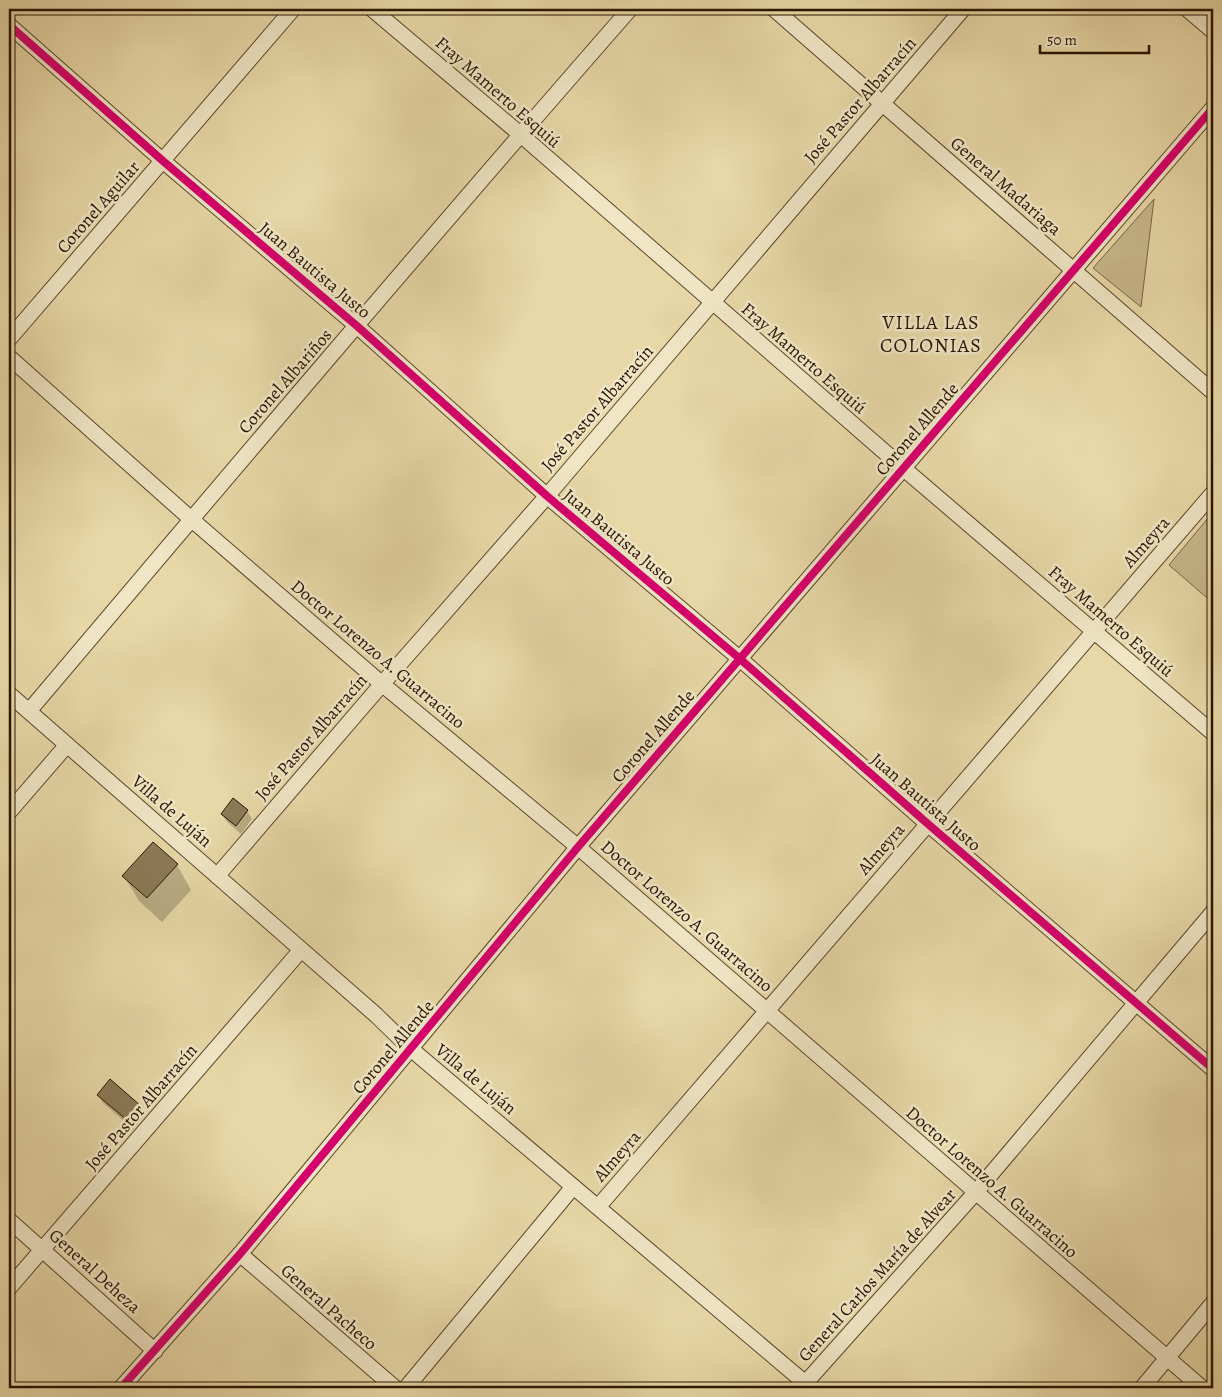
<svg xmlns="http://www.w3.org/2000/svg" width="1222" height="1397" font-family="Alegreya,serif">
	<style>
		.green { fill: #c8b78b; stroke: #786646 }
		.shadow { fill: #0003 }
		.building { fill: #8c7a57; stroke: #291401 }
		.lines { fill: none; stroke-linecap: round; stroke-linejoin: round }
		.minor-casing { stroke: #59452a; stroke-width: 17 }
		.minor { stroke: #f0e6c6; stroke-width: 15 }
		.cycleway-casing { stroke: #f0e6c6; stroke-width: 11 }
		.cycleway { stroke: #d6006c; stroke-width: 8 }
		.labels { text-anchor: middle; stroke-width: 5; stroke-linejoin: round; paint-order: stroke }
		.street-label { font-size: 18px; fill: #291401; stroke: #f0e6c6 }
		.quarter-label { font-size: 20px; letter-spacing: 1px; fill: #291401; stroke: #f0e6c6 }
	</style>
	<rect width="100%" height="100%" fill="#e8d8a7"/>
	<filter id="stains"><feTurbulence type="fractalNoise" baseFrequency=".004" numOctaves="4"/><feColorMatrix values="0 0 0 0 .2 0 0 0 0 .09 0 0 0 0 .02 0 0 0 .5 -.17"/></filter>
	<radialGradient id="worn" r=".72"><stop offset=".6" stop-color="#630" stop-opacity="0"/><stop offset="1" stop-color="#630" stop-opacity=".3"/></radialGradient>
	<!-- green -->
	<g class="green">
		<polygon points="1154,199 1141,307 1093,268"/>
		<polygon points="1213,512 1213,603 1169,565"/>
	</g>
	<!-- shadow -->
	<g class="shadow">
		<polygon points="234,800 247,811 252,819 241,834 227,822 222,814"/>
		<polygon points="177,865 191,890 162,922 139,901 124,876"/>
		<polygon points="98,1095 140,1107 145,1115 133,1129 103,1103"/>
	</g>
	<!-- building -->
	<g class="building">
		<polygon points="233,798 248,810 236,826 221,814"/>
		<polygon points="153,842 178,864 147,898 122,876"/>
		<polygon points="110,1079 141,1106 128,1121 97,1095"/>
	</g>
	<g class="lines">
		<!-- minor casing -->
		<g class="minor-casing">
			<g id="minor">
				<polyline points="372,9 520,134 903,468 1213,733"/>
				<polyline points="774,9 1213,392"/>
				<polyline points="1187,9 1213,31"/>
				<polyline points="9,25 163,161 357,326 547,496 739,658 928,824 1213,1069"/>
				<polyline points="9,339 293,9"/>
				<polyline points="9,357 191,519 382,684 578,847 1202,1388"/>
				<polyline points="9,694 376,1015 411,1049 811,1388"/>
				<path d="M29,711C228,476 427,241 630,9"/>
				<polyline points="9,812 67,745"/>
				<polyline points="217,876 382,684 547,496 963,9"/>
				<polyline points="598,1207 1213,493"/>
				<polyline points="9,1220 155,1351"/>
				<polyline points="240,1254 395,1388"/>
				<polyline points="9,1288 301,950"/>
				<polyline points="121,1388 240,1254 578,847 1213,108"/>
				<polyline points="406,1388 573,1187"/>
				<polyline points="801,1388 975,1193 1213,912"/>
				<polyline points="1142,1388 1213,1303"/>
			</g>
		</g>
		<!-- minor -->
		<use href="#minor" class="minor"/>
		<!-- cycleway casing -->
		<g class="cycleway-casing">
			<g id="cycleway">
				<polyline points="9,25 163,161 357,326 547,496 739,658 928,824 1213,1069"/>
				<polyline points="121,1388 240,1254 578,847 1213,108"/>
			</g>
		</g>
		<!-- cycleway -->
		<use href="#cycleway" class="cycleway"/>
	</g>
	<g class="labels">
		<!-- street labels -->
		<g class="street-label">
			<text transform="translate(498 92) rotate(41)" y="6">Fray Mamerto Esquiú</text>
			<text transform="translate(860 100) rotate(-49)" y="6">José Pastor Albarracín</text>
			<text transform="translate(1006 186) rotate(41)" y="6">General Madariaga</text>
			<text transform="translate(98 207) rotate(-49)" y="6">Coronel Aguilar</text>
			<text transform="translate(315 270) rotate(40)" y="6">Juan Bautista Justo</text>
			<text transform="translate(804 358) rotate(41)" y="6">Fray Mamerto Esquiú</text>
			<text transform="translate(285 381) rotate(-49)" y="6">Coronel Albariños</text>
			<text transform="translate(597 408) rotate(-49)" y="6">José Pastor Albarracín</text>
			<text transform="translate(917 429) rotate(-49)" y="6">Coronel Allende</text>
			<text transform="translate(619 537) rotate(40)" y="6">Juan Bautista Justo</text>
			<text transform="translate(1146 542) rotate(-49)" y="6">Almeyra</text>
			<text transform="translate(1111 621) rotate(41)" y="6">Fray Mamerto Esquiú</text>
			<text transform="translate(378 654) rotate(40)" y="6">Doctor Lorenzo A. Guarracino</text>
			<text transform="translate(653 736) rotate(-49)" y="6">Coronel Allende</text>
			<text transform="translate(311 737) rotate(-49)" y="6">José Pastor Albarracín</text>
			<text transform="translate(926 802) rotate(41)" y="6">Juan Bautista Justo</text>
			<text transform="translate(172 811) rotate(41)" y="6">Villa de Luján</text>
			<text transform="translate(881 849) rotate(-49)" y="6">Almeyra</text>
			<text transform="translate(687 916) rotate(41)" y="6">Doctor Lorenzo A. Guarracino</text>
			<text transform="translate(393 1047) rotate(-50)" y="6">Coronel Allende</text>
			<text transform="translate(476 1079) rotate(40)" y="6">Villa de Luján</text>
			<text transform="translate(141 1107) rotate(-49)" y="6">José Pastor Albarracín</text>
			<text transform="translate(617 1156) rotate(-49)" y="6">Almeyra</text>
			<text transform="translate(992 1182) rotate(41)" y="6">Doctor Lorenzo A. Guarracino</text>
			<text transform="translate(95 1271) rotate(42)" y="6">General Deheza</text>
			<text transform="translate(877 1275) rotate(-48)" y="6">General Carlos María de Alvear</text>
			<text transform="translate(329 1307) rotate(41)" y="6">General Pacheco</text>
		</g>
		<!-- quarter labels -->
		<g class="quarter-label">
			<text x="931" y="329">VILLA LAS<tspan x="931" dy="23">COLONIAS</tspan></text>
		</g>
	</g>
	<!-- margin -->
	<rect width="1222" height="1397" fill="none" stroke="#e8d8a7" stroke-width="30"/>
	<rect x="10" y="10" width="1202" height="1377" fill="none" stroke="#291401" stroke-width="2.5"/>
	<rect x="15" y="15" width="1192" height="1367" fill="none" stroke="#291401"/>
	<!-- scale -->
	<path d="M1040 45v8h109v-8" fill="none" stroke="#291401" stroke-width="2.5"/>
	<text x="1047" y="45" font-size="15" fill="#291401" stroke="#f0e6c6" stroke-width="4" paint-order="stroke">50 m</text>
	<rect width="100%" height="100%" filter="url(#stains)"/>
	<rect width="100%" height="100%" fill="url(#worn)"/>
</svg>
